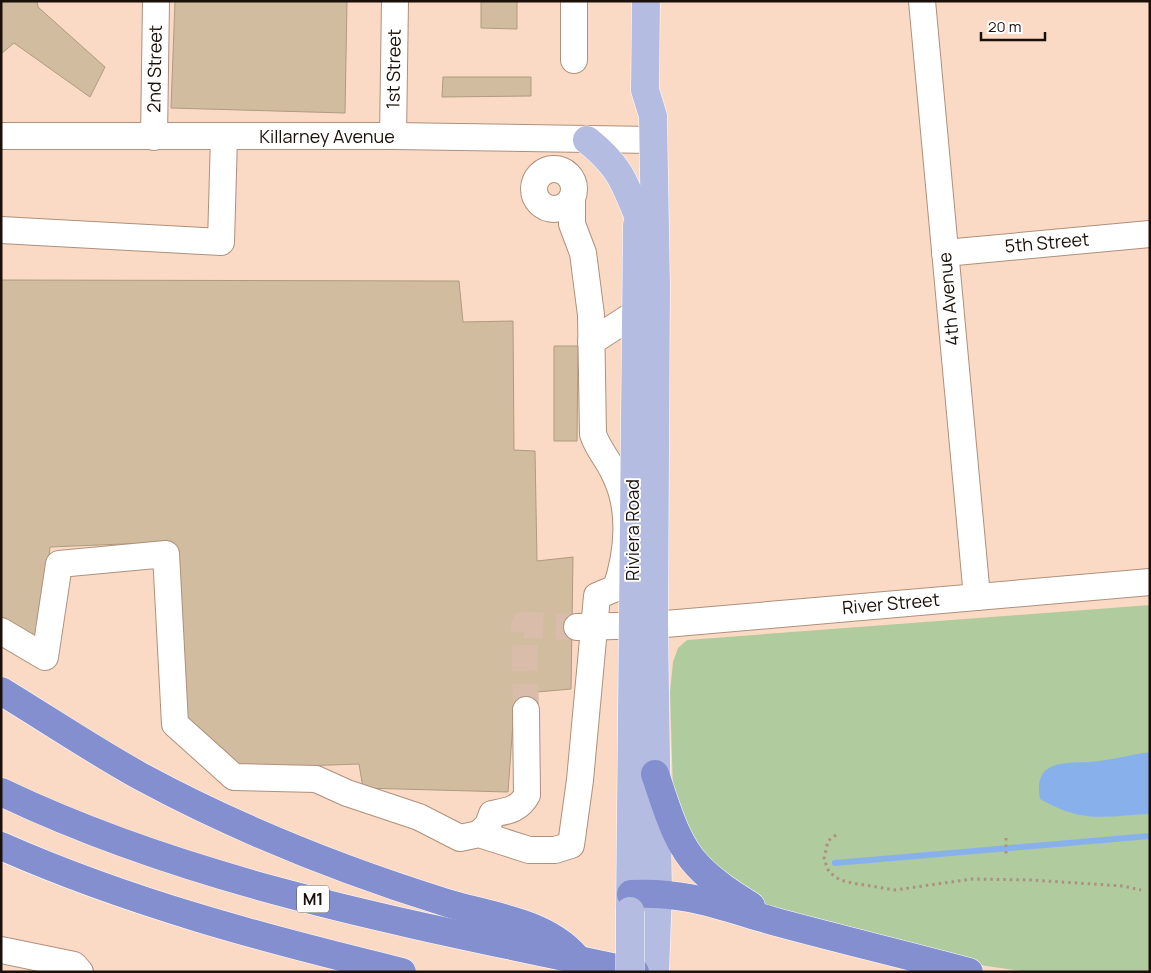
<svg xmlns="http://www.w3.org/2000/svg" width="1151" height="973" font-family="Manrope,sans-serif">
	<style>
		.green { fill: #b0cb9d }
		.water { fill: #88b1ec }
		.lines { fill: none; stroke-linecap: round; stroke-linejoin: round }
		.stream { stroke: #88b1ec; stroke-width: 6 }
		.building { fill: #d1bc9f; stroke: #af9b7f }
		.minor-tunnel { stroke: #d9bca9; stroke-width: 26; stroke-dasharray: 26 13; stroke-linecap: butt }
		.minor-casing { stroke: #ae907c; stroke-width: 28 }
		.major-casing { stroke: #fff; stroke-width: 29 }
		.highway-casing { stroke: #fff; stroke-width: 29 }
		.path { stroke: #aa9181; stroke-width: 3; stroke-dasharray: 2.5 4; stroke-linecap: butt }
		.minor { stroke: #fff; stroke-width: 26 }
		.major { stroke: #b5bce2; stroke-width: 28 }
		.highway { stroke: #838fce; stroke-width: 28 }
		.major-bridge-casing { stroke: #fff; stroke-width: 29; stroke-linecap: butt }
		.major-bridge { stroke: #b5bce2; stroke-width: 28 }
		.labels { text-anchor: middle; stroke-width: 4; stroke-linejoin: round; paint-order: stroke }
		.shield { fill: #fff; stroke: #5f5853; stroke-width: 1 }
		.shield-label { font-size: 16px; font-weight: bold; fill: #1b1009 }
		.street-label { font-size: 18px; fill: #1b1009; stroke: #fff }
	</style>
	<rect width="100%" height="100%" fill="#fbdac5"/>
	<!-- green -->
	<polygon class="green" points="1150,605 1150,972 1029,972 986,966 790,914 752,900 702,858 673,792 670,692 673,662 678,648 687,640"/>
	<!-- water -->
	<path class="water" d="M1150,752V814C1103,816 1084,824 1040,799C1032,755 1071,765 1099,761C1116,759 1133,754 1150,752Z"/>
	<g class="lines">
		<!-- stream -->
		<polyline class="stream" points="835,863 1150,836"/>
	</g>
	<!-- building -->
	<g class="building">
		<polygon points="1,1 37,1 38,7 105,67 90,97 14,43 1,54"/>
		<polygon points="175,1 347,1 345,113 171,108"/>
		<polygon points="481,1 517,1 517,29 481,28"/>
		<polygon points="443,77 531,77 531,96 442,97"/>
		<polygon points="1,280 459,281 463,322 513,321 514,450 535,451 537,561 573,557 571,689 515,694 508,792 363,788 359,764 244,768 181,719 172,542 50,547 41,639 1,617"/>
		<polygon points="554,346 578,346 577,441 554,441"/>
	</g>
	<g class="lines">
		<!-- minor-tunnel -->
		<polyline class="minor-tunnel" points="526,710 524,625 577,627"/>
		<!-- minor casing -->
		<g class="minor-casing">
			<g id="minor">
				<polyline points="574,1 574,60"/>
				<polyline points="922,1 977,597"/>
				<polyline points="1,136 393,136 653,140"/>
				<polyline points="393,136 395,1"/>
				<polyline points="154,137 156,1"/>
				<circle cx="554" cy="189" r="20"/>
				<polyline points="1,230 221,242 224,137"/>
				<polyline points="945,253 1150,234"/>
				<polyline points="591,342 636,313"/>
				<polyline points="577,627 654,625 1150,582"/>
				<path d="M1,631L45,657L59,564L166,554L175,724L234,777L316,779L347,793L419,817L460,838L479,834L529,850H555L571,845L580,780L597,596L616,588C628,553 632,509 615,475C609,460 598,450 593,434L591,315L583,253L572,224V199"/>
				<path d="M479,834L488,825L492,814C507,811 519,810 527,795L526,710"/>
				<polyline points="1,950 74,965 80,972"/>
			</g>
		</g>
		<!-- major casing -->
		<g class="major-casing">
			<g id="major">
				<polyline points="646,1 645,90 653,116 656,286 654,625 658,893 655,972"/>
				<path d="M587,140C617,164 623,178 637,213"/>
				<polyline points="630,911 637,225"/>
			</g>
		</g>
		<!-- highway casing -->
		<g class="highway-casing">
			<g id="highway">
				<path d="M1,691C47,719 93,750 140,776C238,829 341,870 447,903C489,916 544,921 575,956"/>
				<path d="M655,774C666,805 675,842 698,866C713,882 732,894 751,906"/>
				<path d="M1,792C200,887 421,926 635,972"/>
				<path d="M1,846C130,903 266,939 402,972"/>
				<path d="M631,894C689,891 725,908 780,923C843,940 906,955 969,972"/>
			</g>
		</g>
		<!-- path -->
		<g class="path">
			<polyline points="836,835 828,841 824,859 829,872 840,880 852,883 895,890 972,879 1031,880 1123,886 1141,890"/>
			<polyline points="1006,838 1006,856"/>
		</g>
		<!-- minor -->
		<use href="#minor" class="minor"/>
		<!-- major -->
		<use href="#major" class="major"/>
		<!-- highway -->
		<use href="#highway" class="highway"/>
		<!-- major-bridge casing -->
		<g class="major-bridge-casing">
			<polyline id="major-bridge" points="630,972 630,911"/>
		</g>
		<!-- major-bridge -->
		<use href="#major-bridge" class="major-bridge"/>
	</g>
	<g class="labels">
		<!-- shield labels -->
		<rect class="shield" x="297" y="885.5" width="32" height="27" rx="4"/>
		<g class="shield-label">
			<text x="313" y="905">M1</text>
		</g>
		<!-- street labels -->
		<g class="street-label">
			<text transform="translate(155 69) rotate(-89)" y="6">2nd Street</text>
			<text transform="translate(394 69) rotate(-89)" y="6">1st Street</text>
			<text x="327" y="143">Killarney Avenue</text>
			<text transform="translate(1047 243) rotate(-5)" y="6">5th Street</text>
			<text transform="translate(949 299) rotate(-95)" y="6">4th Avenue</text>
			<text transform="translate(633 530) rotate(-90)" y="6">Riviera Road</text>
			<text transform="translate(891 604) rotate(-5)" y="6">River Street</text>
		</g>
	</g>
	<!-- border -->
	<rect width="1151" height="973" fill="none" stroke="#1b1009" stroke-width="5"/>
	<!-- scale -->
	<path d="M981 32v8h64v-8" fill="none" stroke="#1b1009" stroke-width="2.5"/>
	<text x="988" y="32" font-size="15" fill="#1b1009" stroke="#ffffff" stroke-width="4" paint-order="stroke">20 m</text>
</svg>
